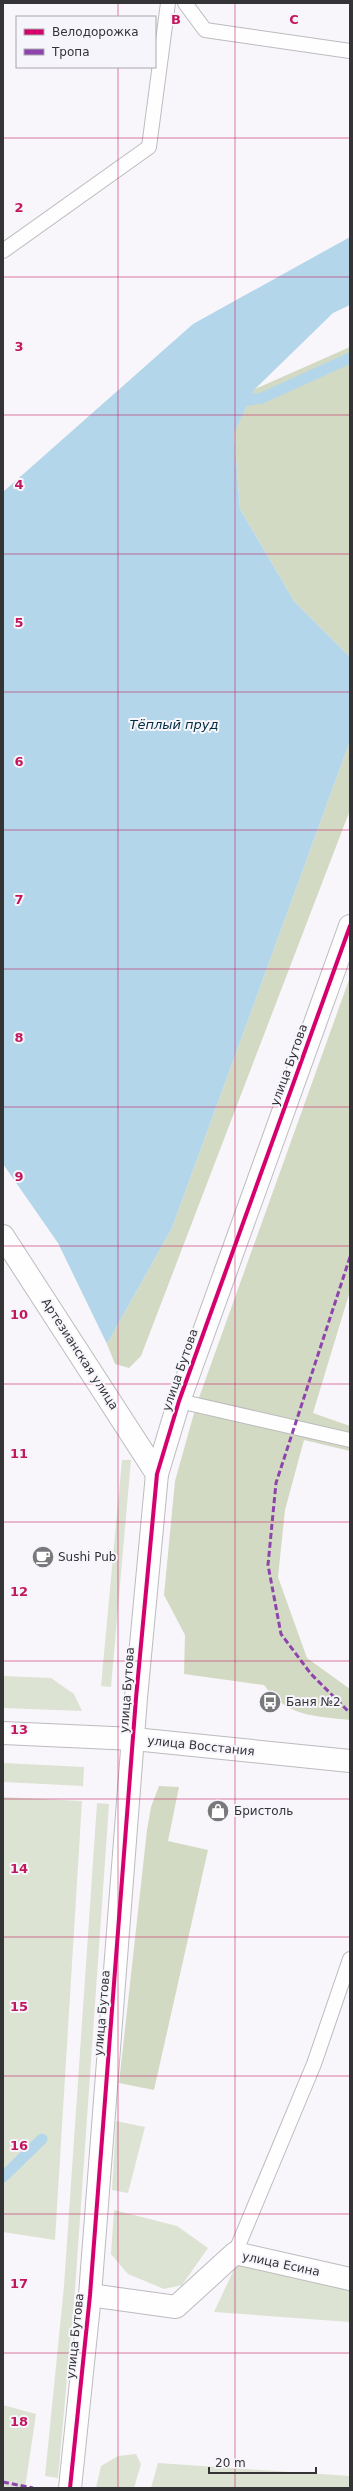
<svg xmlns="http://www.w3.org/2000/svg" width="353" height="2491" font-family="'DejaVu Sans',sans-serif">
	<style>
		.green { fill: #dce3d2 }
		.forest { fill: #d3dac3 }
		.water { fill: #b3d6ea }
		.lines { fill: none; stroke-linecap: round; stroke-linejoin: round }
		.stream { stroke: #b3d6ea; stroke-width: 11 }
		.service-casing { stroke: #bcbbbe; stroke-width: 16 }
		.minor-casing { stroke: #bcbbbe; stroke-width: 24 }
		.tertiary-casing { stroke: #bcbbbe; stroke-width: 24 }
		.service { stroke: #fefefe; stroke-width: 14 }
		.minor { stroke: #fefefe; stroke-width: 22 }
		.tertiary { stroke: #fefefe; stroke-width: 22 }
		.quiet { stroke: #8e44ad; stroke-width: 3; stroke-dasharray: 6 3; stroke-linecap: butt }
		.cycleway-casing { stroke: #f7f5fc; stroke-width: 6 }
		.cycleway { stroke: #d6006c; stroke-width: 4 }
		.grid { fill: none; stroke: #c2185b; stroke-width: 1; stroke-opacity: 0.55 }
		.labels { text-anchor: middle; stroke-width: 4; stroke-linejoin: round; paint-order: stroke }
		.street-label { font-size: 12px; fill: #343436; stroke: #f7f5fc }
		.poi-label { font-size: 12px; fill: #343436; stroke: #f7f5fc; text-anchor: start }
		.water-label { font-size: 13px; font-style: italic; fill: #002e41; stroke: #f7f5fc }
		.grid-label { font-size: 13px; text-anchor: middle; font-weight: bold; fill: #c2185b; stroke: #f7f5fc; stroke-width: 4; stroke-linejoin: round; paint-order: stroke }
	</style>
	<rect width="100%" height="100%" fill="#f8f6fb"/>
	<!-- green -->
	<g class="green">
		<polygon points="122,1460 131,1460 111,1687 101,1686"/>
		<polygon points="3,1676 51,1678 74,1694 82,1711 3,1708"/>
		<polygon points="3,1763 84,1767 83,1786 3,1782"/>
		<polygon points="3,1797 82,1801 55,2240 3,2232"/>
		<polygon points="97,1803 109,1804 75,2290 58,2478 45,2476 64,2286"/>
		<polygon points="116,2121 145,2127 128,2193 112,2190"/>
		<polygon points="114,2210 177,2226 208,2248 182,2285 164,2289 128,2274 111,2254"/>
		<polygon points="237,2263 350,2290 350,2322 214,2312"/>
		<polygon points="3,2405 36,2414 25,2488 3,2488"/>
		<polygon points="136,2454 141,2464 134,2488 96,2488 101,2466 118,2456"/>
		<polygon points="158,2463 350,2476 350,2488 151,2488"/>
	</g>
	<!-- forest -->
	<g class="forest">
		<polygon points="350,347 350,657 294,601 240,509 234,432 255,389"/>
		<polygon points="350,741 350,810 141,1356 129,1368 115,1364 107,1344 172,1228"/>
		<path d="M350,977V1291L313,1413L350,1426V1451L304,1440L285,1510L278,1577L307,1658L350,1689V1720C314,1716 287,1717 264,1685L184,1674L185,1635L164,1595L175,1481L196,1406Z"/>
		<polygon points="159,1786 179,1787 168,1841 208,1850 154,2090 119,2083 147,1830 151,1807"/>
	</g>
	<!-- water -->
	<polygon class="water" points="350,237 350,305 333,313 255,389 234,433 240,509 294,601 350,657 350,741 172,1228 107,1344 58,1243 3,1164 3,492 193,324"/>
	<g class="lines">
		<!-- stream -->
		<g class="stream">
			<polyline points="236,402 262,398 350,358"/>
			<polyline points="3,2177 42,2139"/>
		</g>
		<!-- service casing -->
		<g class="service-casing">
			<g id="service">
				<polyline points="185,3 205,30 350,51"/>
				<polyline points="3,251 149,147 168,3"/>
				<polyline points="179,1401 350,1440"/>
				<polyline points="235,2253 314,2064 350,1959"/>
			</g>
		</g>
		<!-- minor casing -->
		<g class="minor-casing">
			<g id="minor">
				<polyline points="3,1236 157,1474"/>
				<polyline points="90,2295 176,2307 235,2253 350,2279"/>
			</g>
		</g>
		<!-- tertiary casing -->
		<g class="tertiary-casing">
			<g id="tertiary">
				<polyline points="3,1733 134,1739 350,1761"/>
				<polyline points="70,2488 90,2295 136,1698 157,1474 179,1401 350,926"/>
			</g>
		</g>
		<!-- service -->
		<use href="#service" class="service"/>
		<!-- minor -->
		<use href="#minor" class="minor"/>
		<!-- tertiary -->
		<use href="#tertiary" class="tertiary"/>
		<!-- quiet -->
		<g class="quiet">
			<polyline points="350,1257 276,1483 268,1565 281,1634 311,1674 350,1713"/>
			<polyline points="3,2482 33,2488"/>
		</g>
		<!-- cycleway casing -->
		<g class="cycleway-casing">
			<polyline id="cycleway" points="70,2488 90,2295 136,1698 157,1474 179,1401 350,926"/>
		</g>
		<!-- cycleway -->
		<use href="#cycleway" class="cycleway"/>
	</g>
	<!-- grid -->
	<path class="grid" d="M118,3V17M235,3V2488M118,67V2488M3,138H350M3,277H350M3,415H350M3,554H350M3,692H350M3,830H350M3,969H350M3,1107H350M3,1246H350M3,1384H350M3,1522H350M3,1661H350M3,1799H350M3,1937H350M3,2076H350M3,2214H350M3,2353H350"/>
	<!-- icons -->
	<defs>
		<g id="cafe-disc" transform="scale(1.15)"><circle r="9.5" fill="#79787b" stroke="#f7f5fc"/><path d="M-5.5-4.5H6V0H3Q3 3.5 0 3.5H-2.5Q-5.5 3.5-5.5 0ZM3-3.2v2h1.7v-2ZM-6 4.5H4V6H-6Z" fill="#fff"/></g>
		<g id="bus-disc" transform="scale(1.15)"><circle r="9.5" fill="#79787b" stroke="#f7f5fc"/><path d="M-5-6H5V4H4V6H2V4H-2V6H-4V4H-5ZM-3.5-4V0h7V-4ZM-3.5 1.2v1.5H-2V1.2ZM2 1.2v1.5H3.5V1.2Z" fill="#fff"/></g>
		<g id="shop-disc" transform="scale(1.15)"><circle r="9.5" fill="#79787b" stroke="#f7f5fc"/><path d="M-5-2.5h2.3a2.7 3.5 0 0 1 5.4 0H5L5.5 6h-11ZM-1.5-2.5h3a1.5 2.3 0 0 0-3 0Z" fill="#fff"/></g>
	</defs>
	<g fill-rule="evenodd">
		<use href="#cafe-disc" x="43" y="1557"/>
		<use href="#bus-disc" x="270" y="1702"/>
		<use href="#shop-disc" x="218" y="1811"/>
	</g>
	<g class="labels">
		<!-- street labels -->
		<g class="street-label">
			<text transform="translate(289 1065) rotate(-70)" y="4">улица Бутова</text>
			<text transform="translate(80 1354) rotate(57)" y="4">Артезианская улица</text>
			<text transform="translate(180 1370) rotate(-71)" y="4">улица Бутова</text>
			<text transform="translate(127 1690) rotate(-86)" y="4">улица Бутова</text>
			<text transform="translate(201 1746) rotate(6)" y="4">улица Восстания</text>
			<text transform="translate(102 2013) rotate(-85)" y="4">улица Бутова</text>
			<text transform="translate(281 2264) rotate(12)" y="4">улица Есина</text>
			<text transform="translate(75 2336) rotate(-84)" y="4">улица Бутова</text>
		</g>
		<!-- poi labels -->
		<g class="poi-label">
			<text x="58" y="1561">Sushi Pub</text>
			<text x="286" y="1706">Баня №2</text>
			<text x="234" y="1815">Бристоль</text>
		</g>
		<!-- water labels -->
		<g class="water-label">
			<text x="174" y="729">Тёплый пруд</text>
		</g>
	</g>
	<g class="grid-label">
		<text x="176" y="24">B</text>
		<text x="294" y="24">C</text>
		<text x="19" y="212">2</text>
		<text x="19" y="351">3</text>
		<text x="19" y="489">4</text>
		<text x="19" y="627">5</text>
		<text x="19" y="766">6</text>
		<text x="19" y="904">7</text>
		<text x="19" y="1042">8</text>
		<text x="19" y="1181">9</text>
		<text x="19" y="1319">10</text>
		<text x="19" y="1458">11</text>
		<text x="19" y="1596">12</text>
		<text x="19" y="1734">13</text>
		<text x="19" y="1873">14</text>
		<text x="19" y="2011">15</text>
		<text x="19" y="2150">16</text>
		<text x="19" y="2288">17</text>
		<text x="19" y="2426">18</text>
	</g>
	<!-- border -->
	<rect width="353" height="2491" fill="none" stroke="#343436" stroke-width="8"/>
	<!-- legend -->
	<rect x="16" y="16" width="140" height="52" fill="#f7f5fc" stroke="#a9a8ad"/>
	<rect x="24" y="29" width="20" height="6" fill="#d6006c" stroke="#a9a8ad"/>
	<text x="52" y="36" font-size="12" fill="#343436">Велодорожка</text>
	<rect x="24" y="49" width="20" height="6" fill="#8e44ad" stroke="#a9a8ad"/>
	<text x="52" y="56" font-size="12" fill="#343436">Тропа</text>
	<!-- scale -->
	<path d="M209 2467v6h107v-6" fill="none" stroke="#343436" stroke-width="2"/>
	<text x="215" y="2467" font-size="12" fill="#343436" stroke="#f7f5fc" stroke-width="3" paint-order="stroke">20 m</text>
</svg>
